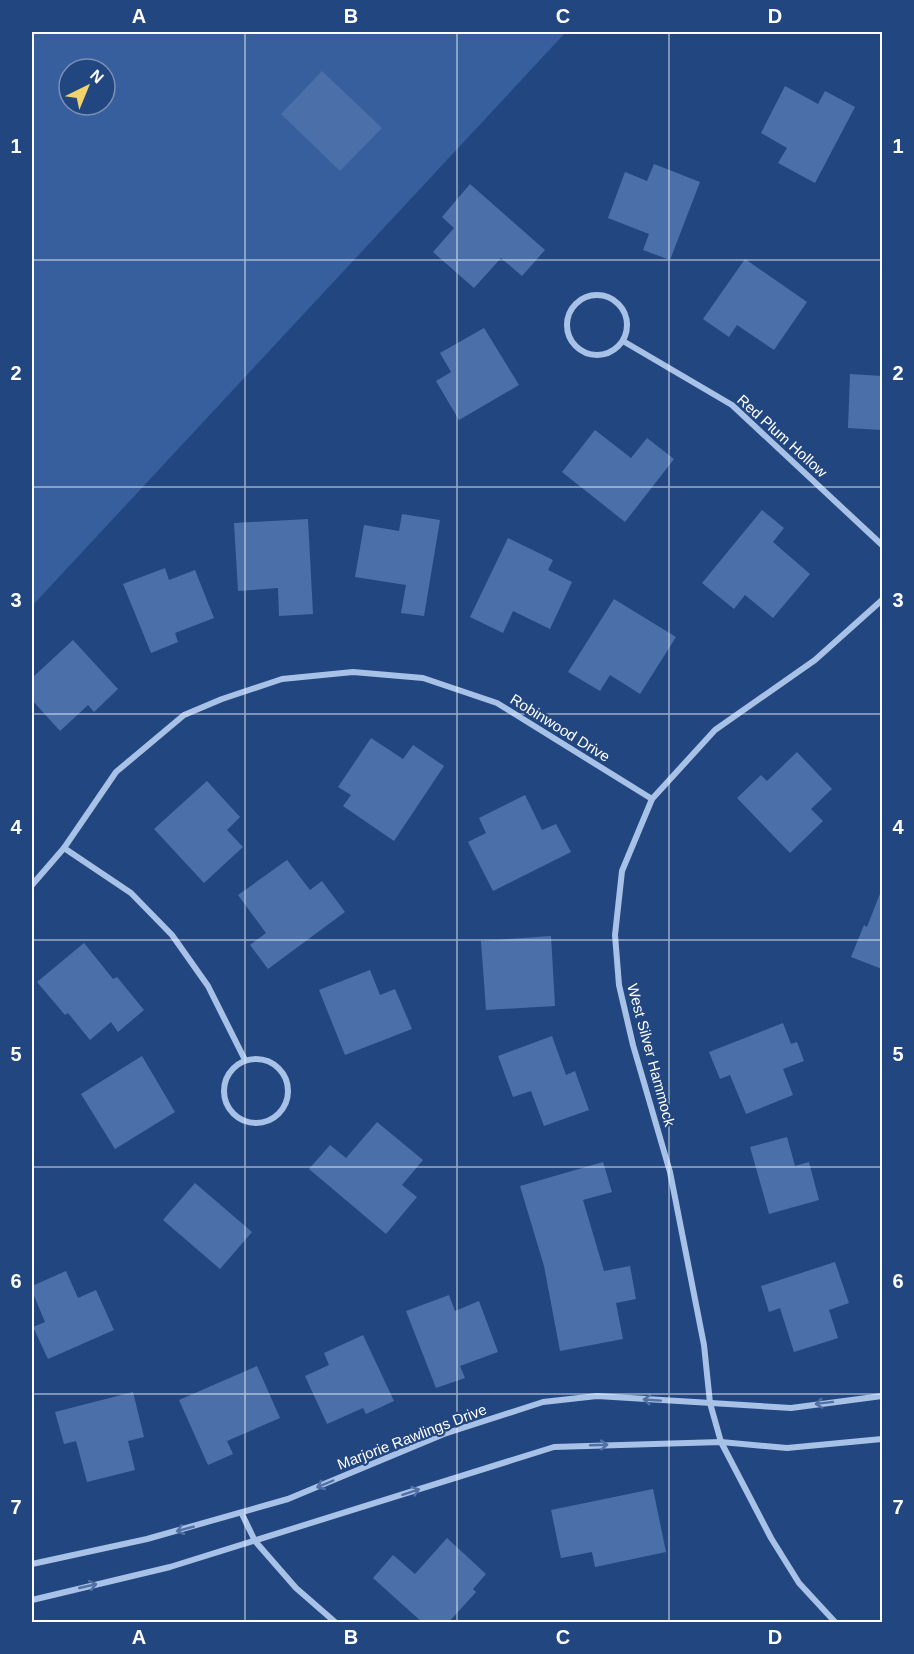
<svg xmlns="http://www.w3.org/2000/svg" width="914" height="1654" font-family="Arial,sans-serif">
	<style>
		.green { fill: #375f9e; fill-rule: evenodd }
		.building { fill: #4b70a9 }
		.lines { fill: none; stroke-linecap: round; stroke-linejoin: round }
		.minor { stroke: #a8c1e7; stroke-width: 6 }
		.oneway { stroke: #5171a4 }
		.grid { fill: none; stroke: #fff; stroke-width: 1.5; stroke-opacity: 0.55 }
		.labels { text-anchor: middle; stroke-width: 4.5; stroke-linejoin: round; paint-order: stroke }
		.street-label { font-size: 15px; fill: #fff; stroke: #224680 }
		.neatline { fill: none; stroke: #fff; stroke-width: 2 }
		.grid-label { font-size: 20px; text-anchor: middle; font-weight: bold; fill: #fff }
	</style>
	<rect width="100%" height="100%" fill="#224680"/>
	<!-- green -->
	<path class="green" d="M32,32H566L32,606ZM69,69H105V105H69Z"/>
	<!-- building -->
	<g class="building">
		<polygon points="322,71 382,128 340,171 281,114"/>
		<polygon points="785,86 818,104 825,91 855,107 815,183 778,163 787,148 761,133"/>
		<polygon points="654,164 700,182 670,260 643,250 649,234 608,218 625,172 647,181"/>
		<polygon points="470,184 545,250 522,276 501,258 474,288 433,252 454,228 442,217"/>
		<polygon points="745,259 807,302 774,350 737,325 729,337 703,319"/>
		<polygon points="484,328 519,385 459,420 436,381 451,372 440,353"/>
		<polygon points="850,374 882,376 882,430 848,428"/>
		<polygon points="595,430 631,458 647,438 674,459 625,522 562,472"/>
		<polygon points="762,510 784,528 773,542 810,574 773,618 745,595 734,609 702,583"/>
		<polygon points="402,514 440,520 424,616 401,613 406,585 355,577 364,525 399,531"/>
		<polygon points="308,519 313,614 279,616 278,588 238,591 234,523"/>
		<polygon points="508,538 553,560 548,570 572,582 550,629 513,611 503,633 470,617"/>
		<polygon points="165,568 169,580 195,570 214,618 175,633 178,642 151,653 123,584"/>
		<polygon points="614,599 676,637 640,694 610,675 600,691 568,672"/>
		<polygon points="73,640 118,689 94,712 88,705 60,731 32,700 32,678"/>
		<polygon points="371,738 403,759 413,745 444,766 394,841 343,806 351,795 338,787"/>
		<polygon points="797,752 832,789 811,809 823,821 790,853 737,798 761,775 767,781"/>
		<polygon points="207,781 240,817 227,830 243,847 204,883 154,829"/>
		<polygon points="525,795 542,830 556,824 571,852 493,891 468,842 486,833 479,818"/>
		<polygon points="287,860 310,890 322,881 345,912 268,969 250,945 266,933 238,895"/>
		<polygon points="881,891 882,891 882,969 851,957 864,925 867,927"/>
		<polygon points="551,936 555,1006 486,1010 481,941"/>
		<polygon points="84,943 113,979 117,977 144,1010 118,1032 111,1022 90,1040 68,1013 65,1015 37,982"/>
		<polygon points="370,970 380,995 395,989 412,1029 345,1055 319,990"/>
		<polygon points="783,1023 791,1044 797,1042 804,1061 783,1069 793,1095 746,1114 730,1075 720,1079 709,1052"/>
		<polygon points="552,1036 566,1075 575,1071 589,1110 544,1126 531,1091 513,1097 498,1056"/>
		<polygon points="142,1056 175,1112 115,1149 81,1094"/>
		<polygon points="377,1122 423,1160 402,1185 417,1197 386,1234 309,1169 330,1145 346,1158"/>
		<polygon points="787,1137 795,1166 809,1162 819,1200 769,1214 750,1147"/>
		<polygon points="603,1162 612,1192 583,1200 604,1271 630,1266 636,1299 616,1303 623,1339 560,1351 544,1266 520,1186"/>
		<polygon points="195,1183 252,1232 220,1269 163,1220"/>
		<polygon points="835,1262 849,1303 829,1310 838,1338 794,1352 780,1308 769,1312 761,1286"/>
		<polygon points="66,1271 78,1298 96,1290 114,1330 48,1359 33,1327 45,1322 32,1291 32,1286"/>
		<polygon points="449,1295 455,1311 479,1301 498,1352 460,1366 465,1378 436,1388 406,1311"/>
		<polygon points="363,1335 394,1401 366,1414 363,1408 327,1424 305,1376 329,1365 324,1353"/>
		<polygon points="257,1366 280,1418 227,1441 233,1454 208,1465 179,1400"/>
		<polygon points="133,1392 144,1437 128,1441 135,1470 87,1482 76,1441 64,1444 55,1412"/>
		<polygon points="653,1489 666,1552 595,1567 592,1552 561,1558 551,1510"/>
		<polygon points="447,1538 486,1574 473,1589 476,1592 448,1623 423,1623 373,1578 393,1555 415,1574"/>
	</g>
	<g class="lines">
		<!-- minor -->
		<g class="minor">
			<circle cx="597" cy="325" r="30"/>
			<polyline points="623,341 732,405 882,545"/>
			<polyline points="64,848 131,893 172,935 208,986 245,1060"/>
			<polyline points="32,885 64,848 116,772 184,715 222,699 282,679 353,672 423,678 497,703 652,799"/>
			<circle cx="256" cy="1091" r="32"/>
			<polyline points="242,1514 255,1541 296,1588 335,1622"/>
			<polyline points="32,1564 147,1539 288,1499 444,1434 543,1402 597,1396 791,1408 882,1396"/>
			<polyline points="32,1600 170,1567 554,1447 721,1442 787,1448 882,1439"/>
			<polyline points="835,1622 799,1583 771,1538 721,1442 710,1403 704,1345 670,1172 633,1045 619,985 615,935 622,871 652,799 715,730 815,660 882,600"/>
		</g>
	</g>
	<!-- one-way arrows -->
	<defs><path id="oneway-shaft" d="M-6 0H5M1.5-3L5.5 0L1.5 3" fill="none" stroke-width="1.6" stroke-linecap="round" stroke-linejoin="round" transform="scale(1.5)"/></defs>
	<g class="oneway">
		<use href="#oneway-shaft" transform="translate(652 1400) rotate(-176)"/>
		<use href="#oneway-shaft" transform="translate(824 1403) rotate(173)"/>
		<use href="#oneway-shaft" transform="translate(599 1445) rotate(-2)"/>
		<use href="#oneway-shaft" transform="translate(325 1484) rotate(157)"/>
		<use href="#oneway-shaft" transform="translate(411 1492) rotate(-18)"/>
		<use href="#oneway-shaft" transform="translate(185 1529) rotate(165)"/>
		<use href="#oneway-shaft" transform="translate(88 1586) rotate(-13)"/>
	</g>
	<!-- grid -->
	<path class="grid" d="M245,32V1622M457,32V1622M669,32V1622M32,260H882M32,487H882M32,714H882M32,940H882M32,1167H882M32,1394H882"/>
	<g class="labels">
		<!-- street labels -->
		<g class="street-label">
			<text transform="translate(782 436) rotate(42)" y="5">Red Plum Hollow</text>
			<text transform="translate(560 728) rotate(32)" y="5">Robinwood Drive</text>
			<text transform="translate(651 1055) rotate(75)" y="5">West Silver Hammock</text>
			<text transform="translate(412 1437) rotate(-21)" y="5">Marjorie Rawlings Drive</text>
		</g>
	</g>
	<!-- border -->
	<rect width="914" height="1654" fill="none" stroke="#224680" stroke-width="66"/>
	<!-- north arrow -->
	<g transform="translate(87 87) rotate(43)"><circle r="28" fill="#224680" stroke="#7a90b3" stroke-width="1.5"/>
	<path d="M0-4.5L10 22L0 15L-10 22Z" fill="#f2d36b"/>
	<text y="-9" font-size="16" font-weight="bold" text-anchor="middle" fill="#ffffff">N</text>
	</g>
	<rect x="33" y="33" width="848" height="1588" class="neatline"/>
	<g class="grid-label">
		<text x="139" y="23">A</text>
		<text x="351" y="23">B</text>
		<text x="563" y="23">C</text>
		<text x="775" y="23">D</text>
		<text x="16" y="153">1</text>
		<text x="898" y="153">1</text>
		<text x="16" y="380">2</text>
		<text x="898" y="380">2</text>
		<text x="16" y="607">3</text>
		<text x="898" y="607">3</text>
		<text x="16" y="834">4</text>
		<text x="898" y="834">4</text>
		<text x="16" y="1061">5</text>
		<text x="898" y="1061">5</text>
		<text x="16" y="1288">6</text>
		<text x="898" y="1288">6</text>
		<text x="16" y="1514">7</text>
		<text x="898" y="1514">7</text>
		<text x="139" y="1644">A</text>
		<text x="351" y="1644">B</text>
		<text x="563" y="1644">C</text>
		<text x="775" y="1644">D</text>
	</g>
</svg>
